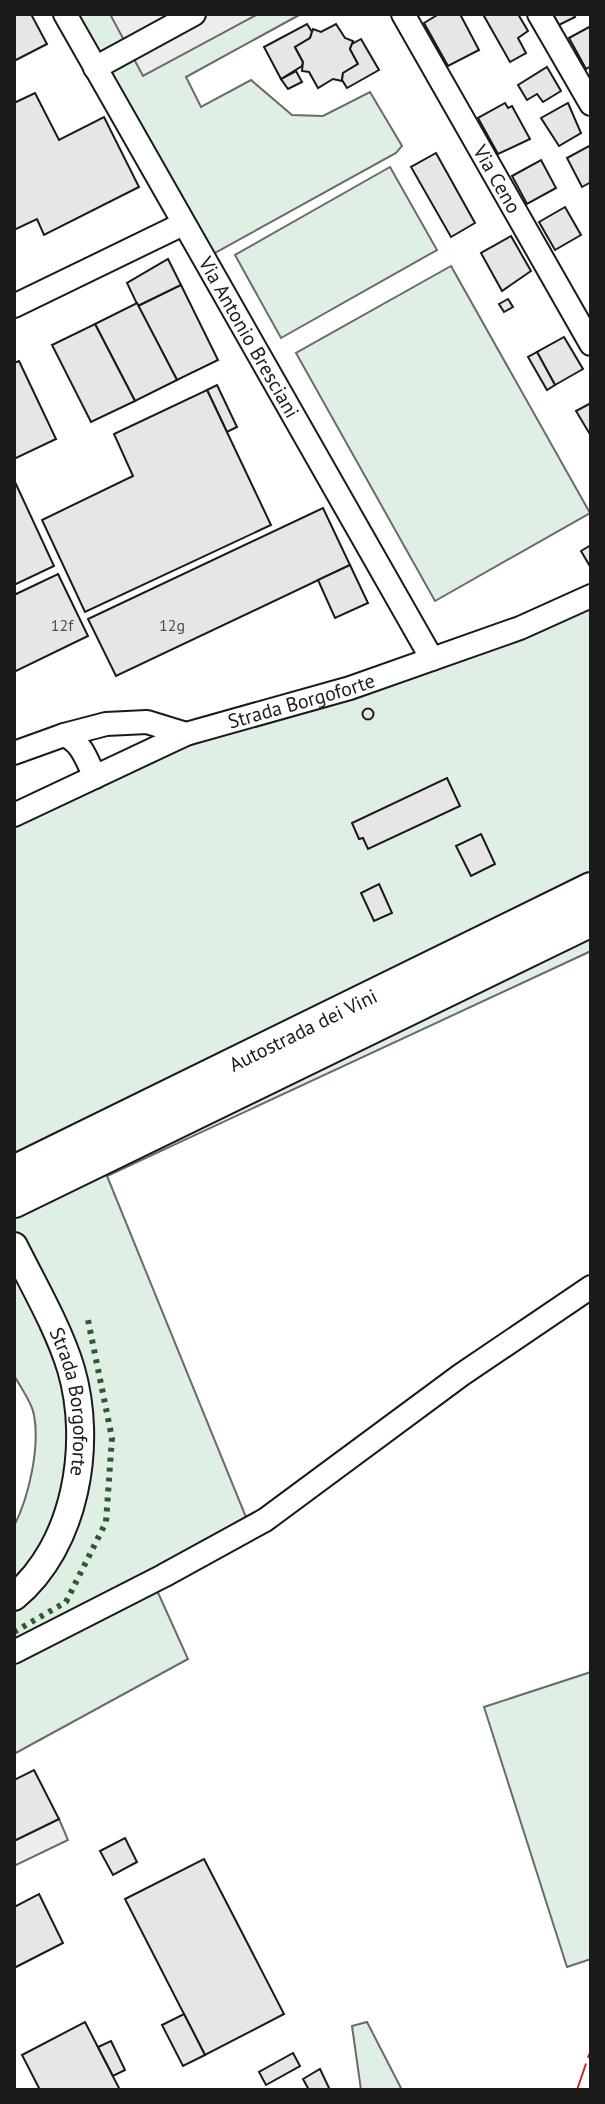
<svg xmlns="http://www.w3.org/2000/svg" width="605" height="2104" font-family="'PT Sans',sans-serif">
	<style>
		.green { fill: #e0efe3; stroke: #6a6a6a; stroke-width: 2 }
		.parking { fill: #ededed; stroke: #6a6a6a; stroke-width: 2 }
		.building { fill: #e6e6e6; stroke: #1a1a1a; stroke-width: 2 }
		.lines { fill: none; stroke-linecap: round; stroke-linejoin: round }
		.minor-casing { stroke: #1a1a1a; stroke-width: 26 }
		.major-casing { stroke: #1a1a1a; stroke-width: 30 }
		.highway-casing { stroke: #1a1a1a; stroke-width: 36 }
		.minor { stroke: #fff; stroke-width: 22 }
		.major { stroke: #fff; stroke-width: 26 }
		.highway { stroke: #fff; stroke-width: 32 }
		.hedge { stroke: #2b5a34; stroke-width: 6; stroke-dasharray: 4 6; stroke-linecap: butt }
		.power { stroke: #c62828; stroke-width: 2; stroke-dasharray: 28 6 4 6; stroke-linecap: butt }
		.labels { text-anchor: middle; stroke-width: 6; stroke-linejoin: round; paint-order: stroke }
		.number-label { font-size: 16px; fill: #4d4d4d }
		.street-label { font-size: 20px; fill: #1a1a1a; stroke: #fff }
	</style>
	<rect width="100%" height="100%" fill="#fff"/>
	<!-- green -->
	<g class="green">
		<polygon points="67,14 301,14 186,77 201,107 251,80 292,115 323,116 370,92 402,146 396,153 204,259"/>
		<polygon points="390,167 437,250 281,338 235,255"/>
		<polygon points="451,266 590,513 435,601 296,353"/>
		<path d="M591,593V951L107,1176L248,1522L150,1575L188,1659L14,1754V1526C29,1497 40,1447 34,1415C32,1402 20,1387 14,1375V817L183,733L430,655Z"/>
		<polygon points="591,1672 591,1959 567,1967 484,1707"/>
		<polygon points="367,2022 402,2090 361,2090 352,2026"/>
	</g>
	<!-- parking -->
	<g class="parking">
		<polygon points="110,14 258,14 143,76"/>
		<polygon points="59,1819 68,1840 14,1866 14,1841"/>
	</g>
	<!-- building -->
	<g class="building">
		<polygon points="14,14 31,14 47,44 14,61"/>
		<polygon points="439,14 460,14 479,50 448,66 424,23"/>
		<polygon points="487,14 518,14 528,31 518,38 526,53 510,62 484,16"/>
		<polygon points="553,14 573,14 575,17 559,25"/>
		<polygon points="307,24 312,32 310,38 295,47 303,62 302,66 281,79 264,47"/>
		<polygon points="336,24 345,38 353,41 350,49 358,64 343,73 342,81 333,79 318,88 309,72 302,71 303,62 295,47 310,38 313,29 321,32"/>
		<polygon points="591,26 591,66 586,69 569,38"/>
		<polygon points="361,39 379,70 347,88 342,80 343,73 358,64 350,49 352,44"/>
		<polygon points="547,67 561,91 543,102 537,94 527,100 518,85"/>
		<polygon points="296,71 302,82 288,89 281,79"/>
		<polygon points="35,93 59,140 104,117 139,187 44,235 37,219 14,230 14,103"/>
		<polygon points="505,103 508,108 512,106 530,139 498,154 478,118"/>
		<polygon points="568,103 581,133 559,146 541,118"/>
		<polygon points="589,146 591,150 591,182 582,187 567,158"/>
		<polygon points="436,153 475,223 451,237 411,167"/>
		<polygon points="541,160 556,188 527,204 512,176"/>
		<polygon points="565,207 581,235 555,250 539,222"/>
		<polygon points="511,236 531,271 502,291 481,253"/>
		<polygon points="168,259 181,285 138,306 127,283"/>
		<polygon points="181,285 218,360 177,380 138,306"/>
		<polygon points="508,299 513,307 504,312 499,304"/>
		<polygon points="137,303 177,380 135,401 95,324"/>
		<polygon points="95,324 135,401 91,422 52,345"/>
		<polygon points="564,337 583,369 555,385 537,352"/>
		<polygon points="537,352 555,385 547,390 528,357"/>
		<polygon points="19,361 56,439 14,459 14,363"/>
		<polygon points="217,385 237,427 227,432 207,390"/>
		<polygon points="207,390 271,525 85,612 42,520 133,476 114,434"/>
		<polygon points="591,403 591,436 576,411"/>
		<polygon points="15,482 54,566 14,585 14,483"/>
		<polygon points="323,508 350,565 116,676 88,619"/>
		<polygon points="591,545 591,568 581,551"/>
		<polygon points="350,565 368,603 335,618 318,580"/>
		<polygon points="58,574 88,636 14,672 14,595"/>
		<circle cx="368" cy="714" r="5.5"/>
		<polygon points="447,778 460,806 368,849 363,838 359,839 352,823"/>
		<polygon points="481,834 495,864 471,876 456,846"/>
		<polygon points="379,884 392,913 374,921 361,893"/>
		<polygon points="34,1770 59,1819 14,1841 14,1780"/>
		<polygon points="125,1838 137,1862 113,1875 100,1851"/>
		<polygon points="204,1859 284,2014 205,2055 125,1899"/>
		<polygon points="39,1894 63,1943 14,1968 14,1907"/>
		<polygon points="184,2014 205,2055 183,2066 162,2025"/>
		<polygon points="85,2022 120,2090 40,2090 22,2055"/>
		<polygon points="111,2041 125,2070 113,2076 98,2047"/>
		<polygon points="293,2053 300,2066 266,2085 259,2072"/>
		<polygon points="320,2069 330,2090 309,2090 303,2079"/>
	</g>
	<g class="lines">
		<!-- minor casing -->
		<g class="minor-casing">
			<g id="minor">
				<path id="s1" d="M65,14L432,659"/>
				<path id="s2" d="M403,14L591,344"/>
				<polyline points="539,14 591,104"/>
				<polyline points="95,68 194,14"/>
				<polyline points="14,306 183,224"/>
				<polyline points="64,735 106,724 147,722 186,734"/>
				<path d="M14,753L64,735C82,742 87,761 95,777"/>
				<path id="s3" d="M14,815L186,734L350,688L520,628L591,596"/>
				<polyline points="14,1652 163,1576 265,1520 461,1375 591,1287"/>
			</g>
		</g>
		<!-- major casing -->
		<g class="major-casing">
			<g id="major">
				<path id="s4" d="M14,1246C33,1284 59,1329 71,1369C93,1444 76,1546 14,1597"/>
			</g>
		</g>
		<!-- highway casing -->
		<g class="highway-casing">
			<g id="highway">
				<path id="s5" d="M14,1172L591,889"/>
				<polyline points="14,1201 591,920"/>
			</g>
		</g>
		<!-- minor -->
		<use href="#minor" class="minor"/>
		<!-- major -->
		<use href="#major" class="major"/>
		<!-- highway -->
		<use href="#highway" class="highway"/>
		<!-- hedge -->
		<polyline class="hedge" points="14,1632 66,1602 106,1522 112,1438 87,1315"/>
		<!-- power -->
		<polyline class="power" points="577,2090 591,2049"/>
	</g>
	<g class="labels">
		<!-- number labels -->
		<g class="number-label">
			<text x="62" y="631">12f</text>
			<text x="172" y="631">12g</text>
		</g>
		<!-- street labels -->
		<g class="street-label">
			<text dy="7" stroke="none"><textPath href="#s2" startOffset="190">Via Ceno</textPath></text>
			<text dy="7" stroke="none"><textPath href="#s1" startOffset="372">Via Antonio Bresciani</textPath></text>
			<text dy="7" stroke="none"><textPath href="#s3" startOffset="310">Strada Borgoforte</textPath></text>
			<text dy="7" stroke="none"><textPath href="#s5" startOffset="322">Autostrada dei Vini</textPath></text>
			<text dy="7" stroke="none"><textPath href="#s4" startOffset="168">Strada Borgoforte</textPath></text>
		</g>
	</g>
	<!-- border -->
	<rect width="605" height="2104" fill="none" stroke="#1a1a1a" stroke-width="32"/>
</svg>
